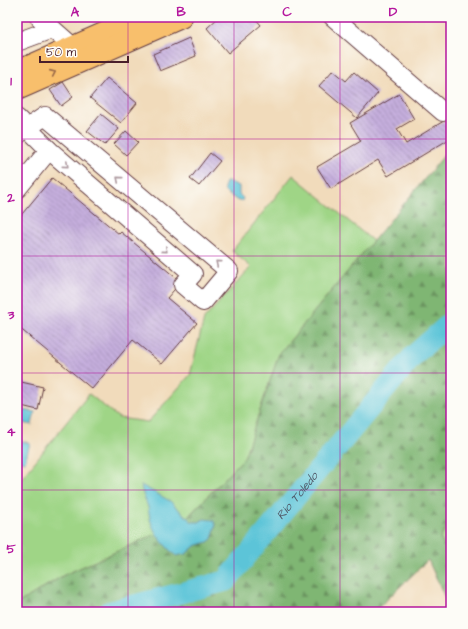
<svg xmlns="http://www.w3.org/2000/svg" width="468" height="629" font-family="'Architects Daughter',sans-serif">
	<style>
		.grass { fill: #9fd586; stroke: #747a58 }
		.forest { fill: url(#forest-firs); stroke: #646a4f }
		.water { fill: #5bc4d8; stroke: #527282 }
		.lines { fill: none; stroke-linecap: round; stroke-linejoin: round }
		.river { stroke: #5bc4d8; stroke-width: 21 }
		.building { fill: url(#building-back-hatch) }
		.minor-casing { stroke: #633b41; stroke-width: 20 }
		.major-casing { stroke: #633b41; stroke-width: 24 }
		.minor { stroke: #fff; stroke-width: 18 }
		.major { stroke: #f8bf6c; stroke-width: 22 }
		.oneway { stroke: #986748 }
		.oneway2 { stroke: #ae9aa0 }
		.grid { fill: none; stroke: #b5179e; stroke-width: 1; stroke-opacity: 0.55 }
		.labels { text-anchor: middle; stroke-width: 3; stroke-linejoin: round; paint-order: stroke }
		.water-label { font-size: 12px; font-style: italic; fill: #505968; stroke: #fdfcf7 }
		.neatline { fill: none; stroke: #b5179e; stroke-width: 1.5 }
		.grid-label { font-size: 13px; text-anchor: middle; font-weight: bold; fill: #b5179e }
	</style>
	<defs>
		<pattern id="forest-firs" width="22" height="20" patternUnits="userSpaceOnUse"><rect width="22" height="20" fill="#7fb673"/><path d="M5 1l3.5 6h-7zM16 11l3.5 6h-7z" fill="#6a935f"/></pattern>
		<pattern id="building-back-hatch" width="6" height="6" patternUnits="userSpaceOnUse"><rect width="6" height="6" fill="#c5aedd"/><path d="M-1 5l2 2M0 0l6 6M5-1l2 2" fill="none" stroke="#a28db3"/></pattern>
	</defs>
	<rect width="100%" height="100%" fill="#fdfcf7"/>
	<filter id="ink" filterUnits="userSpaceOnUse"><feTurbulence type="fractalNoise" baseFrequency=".025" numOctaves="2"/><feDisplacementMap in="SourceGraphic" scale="8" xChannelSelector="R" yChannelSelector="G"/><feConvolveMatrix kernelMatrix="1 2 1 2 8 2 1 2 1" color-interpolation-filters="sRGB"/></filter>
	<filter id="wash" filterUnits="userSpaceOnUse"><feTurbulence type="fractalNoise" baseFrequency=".012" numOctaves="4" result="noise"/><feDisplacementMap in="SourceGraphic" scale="16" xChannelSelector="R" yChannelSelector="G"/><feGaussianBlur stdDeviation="0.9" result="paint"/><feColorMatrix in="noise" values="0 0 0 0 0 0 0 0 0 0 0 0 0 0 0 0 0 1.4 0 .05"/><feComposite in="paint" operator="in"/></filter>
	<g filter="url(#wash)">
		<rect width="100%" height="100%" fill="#f1dbbb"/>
		<!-- grass -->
		<g class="grass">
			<polygon points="293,175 373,241 279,354 244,458 183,522 64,575 17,604 17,484 89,394 119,418 148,422 190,375 204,319 251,267 232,251"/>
			<polygon points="451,519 451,555 440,539"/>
		</g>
		<!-- forest -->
		<polygon class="forest" points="451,147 451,519 440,539 451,555 451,611 428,560 374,612 17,612 17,604 64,575 183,522 244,458 279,354"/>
		<!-- water -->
		<g class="water">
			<polygon points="226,182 230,182 239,186 239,194 243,198 242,201 238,201 225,192 224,187"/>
			<polygon points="17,409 35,412 32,425 17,422"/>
			<polygon points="17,440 30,443 25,462 17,460"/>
			<path d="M141,485L170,501L192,522H199L204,519L213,520L216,525L212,539L208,542L195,546L186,554L176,556C165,546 154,534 150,519C149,515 149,511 148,507C145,499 142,493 141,485Z"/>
		</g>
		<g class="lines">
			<!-- river -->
			<path class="river" id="s1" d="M108,612L226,581L414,355L451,322"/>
		</g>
		<g id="blocks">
			<!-- building -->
			<g class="building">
				<polygon points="219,17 254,17 261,25 228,53 207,28"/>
				<polygon points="189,38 196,56 160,71 153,54"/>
				<polygon points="333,70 346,81 354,72 378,93 357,118 319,86"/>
				<polygon points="107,78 137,103 121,123 90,98"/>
				<polygon points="63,82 73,97 61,106 50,90"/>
				<polygon points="399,94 414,119 397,129 406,144 447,119 451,125 451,138 388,176 378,160 331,189 317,167 361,141 350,123"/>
				<polygon points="101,114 119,129 105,145 87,131"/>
				<polygon points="126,131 138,142 126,155 114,144"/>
				<polygon points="210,153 220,161 199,186 190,179"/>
				<polygon points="52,178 119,234 121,232 181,282 167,298 197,323 162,364 133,340 92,389 17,326 17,220"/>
				<polygon points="17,381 43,387 38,410 17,405"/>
			</g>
		</g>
	</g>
	<g filter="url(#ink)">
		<use href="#blocks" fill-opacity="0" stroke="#633b41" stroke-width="1"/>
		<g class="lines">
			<!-- minor casing -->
			<g class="minor-casing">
				<g id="minor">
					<polyline points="39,17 73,47 77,60"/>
					<polyline points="333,17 443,112"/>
					<polyline points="17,42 52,29"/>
					<path d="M17,118C28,129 39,139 49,150L193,274L183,285L203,302L229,271L45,116L17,135"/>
					<polyline points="17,189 49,150"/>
				</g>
			</g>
			<!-- major casing -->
			<g class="major-casing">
				<g id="major">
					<polyline points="17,72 142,17"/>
					<polyline points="17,89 181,17"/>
				</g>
			</g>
			<!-- minor -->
			<use href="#minor" class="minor"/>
			<!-- major -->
			<use href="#major" class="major"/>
		</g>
		<!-- one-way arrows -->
		<defs><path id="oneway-chevron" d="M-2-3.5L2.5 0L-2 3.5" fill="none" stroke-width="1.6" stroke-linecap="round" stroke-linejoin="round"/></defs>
		<use class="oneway" href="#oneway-chevron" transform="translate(53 73) rotate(-24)"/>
		<g class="oneway2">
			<use href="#oneway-chevron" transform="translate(66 165) rotate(41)"/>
			<use href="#oneway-chevron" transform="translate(119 179) rotate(-140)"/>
			<use href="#oneway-chevron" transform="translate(165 250) rotate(41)"/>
			<use href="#oneway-chevron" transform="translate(218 263) rotate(-140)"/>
		</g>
	</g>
	<!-- grid -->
	<path class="grid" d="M128,17V612M234,17V612M340,17V612M17,139H451M17,256H451M17,373H451M17,490H451"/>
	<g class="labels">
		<!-- water labels -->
		<g class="water-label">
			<text dy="4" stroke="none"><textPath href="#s1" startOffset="233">Rio Toledo</textPath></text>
		</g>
	</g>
	<!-- margin -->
	<rect width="468" height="629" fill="none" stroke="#fdfcf7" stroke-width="44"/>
	<!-- scale -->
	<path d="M40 56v6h88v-6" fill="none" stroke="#4a1f2b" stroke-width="2"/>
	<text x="46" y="56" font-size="12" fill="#4a1f2b" stroke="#fdfcf7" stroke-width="3" paint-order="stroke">50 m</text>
	<rect x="22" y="22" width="424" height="585" class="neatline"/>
	<g class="grid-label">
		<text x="75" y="16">A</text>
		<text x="181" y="16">B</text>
		<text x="287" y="16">C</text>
		<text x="393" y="16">D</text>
		<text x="11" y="85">1</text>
		<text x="11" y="202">2</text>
		<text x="11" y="319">3</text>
		<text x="11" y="436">4</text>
		<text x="11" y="553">5</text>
	</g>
</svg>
